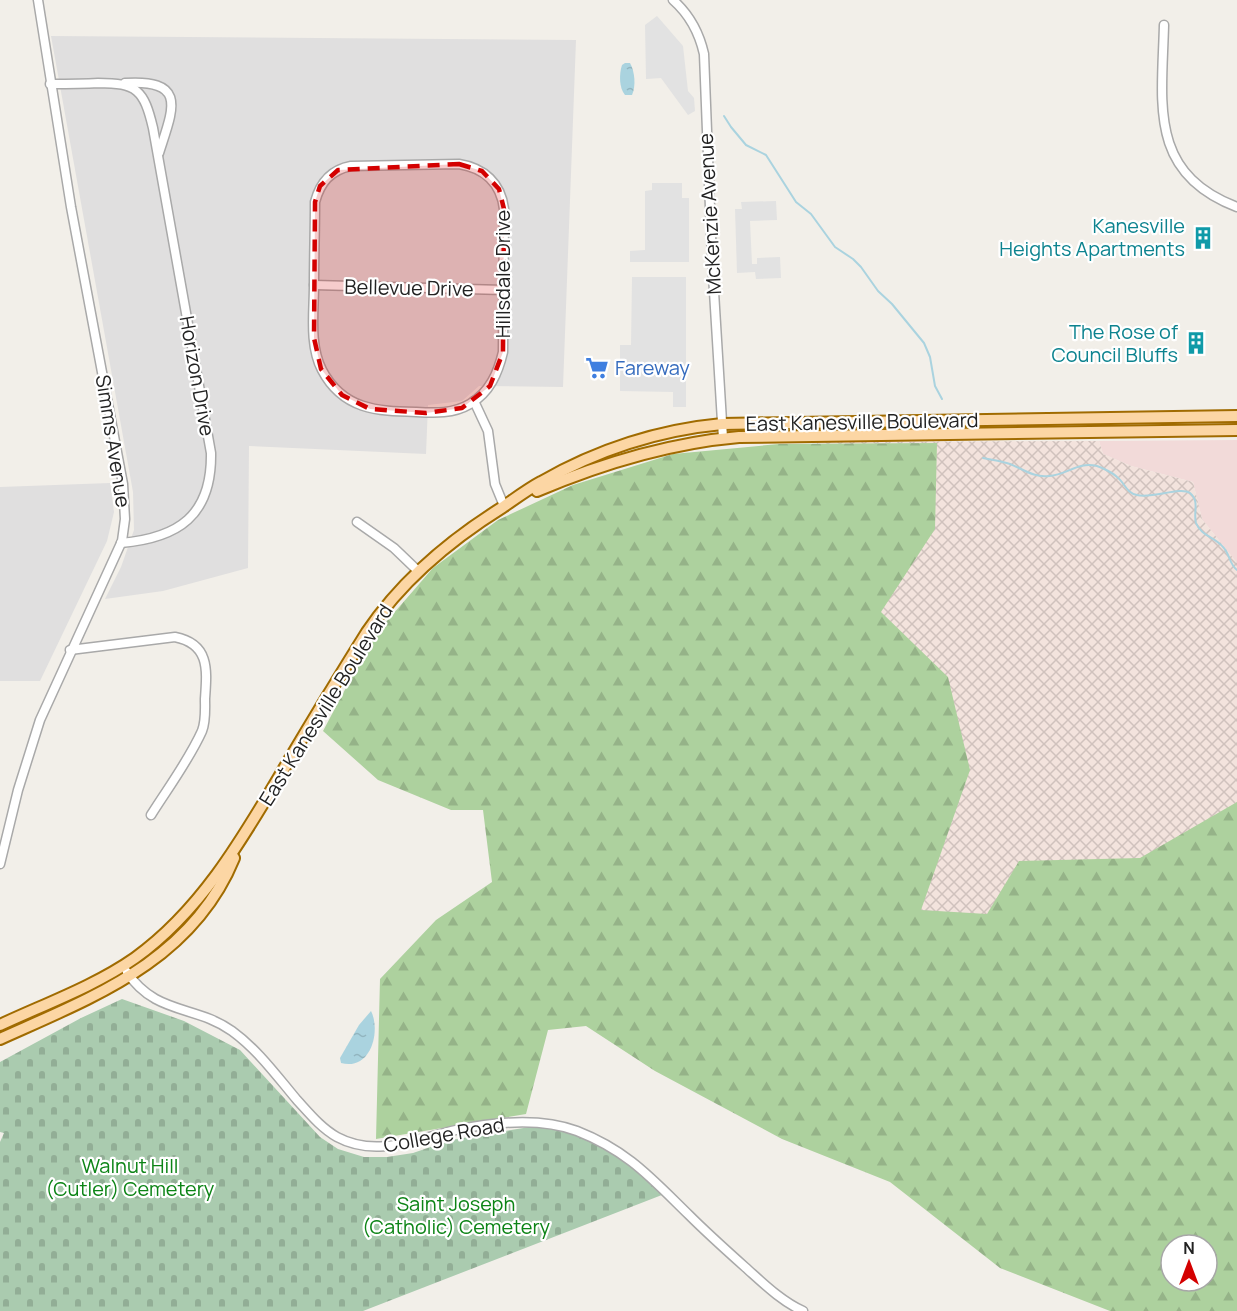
<svg xmlns="http://www.w3.org/2000/svg" width="1237" height="1311" font-family="Manrope,sans-serif">
	<style>
		.residential { fill: #e0dfdf }
		.commercial { fill: #f2dad9 }
		.military { fill: url(#military-cross-hatch) }
		.forest { fill: url(#forest-firs); fill-rule: evenodd }
		.cemetery { fill: url(#cemetery-stones) }
		.parking { fill: #e2e2e2 }
		.water { fill: url(#water-ripples) }
		.lines { fill: none; stroke-linecap: round; stroke-linejoin: round }
		.stream { stroke: #aad3df; stroke-width: 2 }
		.minor-casing { stroke: #a9a9a9; stroke-width: 11 }
		.major-casing { stroke: #a06b00; stroke-width: 14 }
		.minor { stroke: #fff; stroke-width: 8 }
		.major { stroke: #fcd6a4; stroke-width: 10 }
		.marked { fill: #d40000; fill-opacity: 0.2; stroke: #d40000; stroke-width: 4.5; stroke-dasharray: 12 8; stroke-linejoin: round }
		.labels { text-anchor: middle; stroke-width: 4.5; stroke-linejoin: round; paint-order: stroke }
		.street-label { font-size: 20px; fill: #222; stroke: #fff }
		.culture-label { font-size: 20px; fill: #0d838f; stroke: #fff; text-anchor: end }
		.shop-label { font-size: 20px; fill: #366cbe; stroke: #fff; text-anchor: start }
		.park-label { font-size: 20px; fill: #0c8416; stroke: #fff }
	</style>
	<defs>
		<pattern id="military-cross-hatch" width="8" height="8" patternUnits="userSpaceOnUse" patternTransform="scale(1.5)"><rect width="8" height="8" fill="#f3e3dd"/><path d="M0 0l8 8M0 8l8-8" fill="none" stroke="#d0c2bd"/></pattern>
		<pattern id="forest-firs" width="22" height="20" patternUnits="userSpaceOnUse" patternTransform="scale(1.5)"><rect width="22" height="20" fill="#add19e"/><path d="M5 1l3.5 6h-7zM16 11l3.5 6h-7z" fill="#95b388"/></pattern>
		<pattern id="cemetery-stones" width="16" height="16" patternUnits="userSpaceOnUse" patternTransform="scale(1.5)"><rect width="16" height="16" fill="#aacbaf"/><path d="M2 7V4a2 2 0 0 1 4 0v3zM10 15v-3a2 2 0 0 1 4 0v3z" fill="#92ae96"/></pattern>
		<pattern id="water-ripples" width="26" height="14" patternUnits="userSpaceOnUse" patternTransform="scale(1.5)"><rect width="26" height="14" fill="#aad3df"/><path d="M2 4q2-2 4 0t4 0M15 11q2-2 4 0t4 0" fill="none" stroke="#92b5bf"/></pattern>
	</defs>
	<rect width="100%" height="100%" fill="#f2efe9"/>
	<!-- residential -->
	<g class="residential">
		<polygon points="51,36 576,40 563,387 479,386 462,401 428,405 426,454 249,446 248,568 163,591 105,599 121,567 134,530 133,492"/>
		<polygon points="110,483 114,512 107,541 40,681 0,681 0,487"/>
	</g>
	<!-- commercial -->
	<polygon class="commercial" points="1237,440 1237,563 1202,519 1193,482 1131,466 1103,454 1099,441"/>
	<!-- military -->
	<polygon class="military" points="1099,441 1103,454 1131,466 1193,482 1202,519 1237,563 1237,921 797,923 817,442"/>
	<!-- forest -->
	<path class="forest" d="M937,443L935,529L881,612L948,677L970,770L921,910L987,914L1019,861L1140,858L1237,802V1311H1110L1000,1268L890,1182L782,1139L655,1071L586,1026L548,1030L526,1114L376,1139L380,979L436,920L492,882L483,810H451L378,780L323,731L373,637L433,568L498,520L573,485L673,454L779,444ZM1171,1245H1207V1281H1171Z"/>
	<!-- cemetery -->
	<polygon class="cemetery" points="122,999 184,1021 240,1050 320,1137 338,1149 364,1157 387,1157 413,1153 451,1140 548,1124 623,1154 667,1193 363,1311 0,1311 0,1142 4,1133 0,1132 0,1062 81,1018"/>
	<!-- parking -->
	<g class="parking">
		<polygon points="657,16 683,46 688,91 694,98 695,111 688,115 661,78 646,79 645,25"/>
		<polygon points="652,183 682,183 682,198 689,198 689,262 630,262 630,251 645,250 645,191 652,190"/>
		<polygon points="776,201 777,220 750,221 752,264 757,264 757,258 780,257 781,278 756,279 755,272 737,273 735,209 742,209 741,202"/>
		<polygon points="632,277 686,277 686,407 673,407 673,392 620,391 620,345 631,345"/>
	</g>
	<!-- water -->
	<g class="water">
		<path d="M625,63H630C635,72 636,86 632,95H625C619,88 619,74 622,65Z"/>
		<path d="M371,1011C381,1031 371,1071 341,1063L340,1058L359,1025Z"/>
	</g>
	<g class="lines">
		<!-- stream -->
		<g class="stream">
			<polyline points="724,116 731,127 746,145 766,155 796,202 811,214 835,247 853,259 861,267 878,291 892,304 924,343 930,357 935,386 942,399"/>
			<path d="M983,458C992,460 1001,461 1010,464C1023,469 1034,478 1049,476C1067,475 1078,461 1097,466C1103,468 1113,473 1117,477C1125,483 1126,493 1137,495C1153,499 1180,486 1190,493C1200,501 1193,513 1196,523C1201,536 1215,537 1223,547C1230,554 1229,564 1237,570"/>
		</g>
		<!-- minor casing -->
		<g class="minor-casing">
			<g id="minor">
				<path d="M673,0C690,15 699,32 704,54L712,259L723,438"/>
				<path d="M1164,25C1162,104 1148,173 1237,207"/>
				<path d="M125,83C188,79 173,109 159,153"/>
				<path d="M50,84C66,84 82,84 98,83C137,83 144,90 153,128L211,453C212,516 178,538 121,543"/>
				<path d="M459,164C484,168 501,183 504,209L503,352C498,373 490,392 470,404C453,414 435,413 416,412C377,411 343,410 322,370C309,345 314,312 314,285C314,257 315,230 315,202C320,183 330,170 351,166Z"/>
				<polyline points="314,285 504,290"/>
				<polyline points="474,401 488,431 495,484 504,506"/>
				<polyline points="357,522 394,548 418,571"/>
				<path d="M70,650L175,637C210,644 207,670 205,699C205,709 206,721 202,731C189,760 168,788 151,815"/>
				<polyline points="0,864 18,790 40,720 122,541 125,519 123,484 71,207 38,0"/>
				<path d="M127,972C155,1015 196,1005 232,1031C258,1050 276,1075 297,1100C309,1113 321,1128 337,1137C376,1158 416,1139 456,1130C494,1122 540,1117 577,1131C628,1151 651,1178 689,1215C707,1233 726,1250 745,1267C763,1283 781,1301 803,1311"/>
			</g>
		</g>
		<!-- major casing -->
		<g class="major-casing">
			<g id="major">
				<path d="M537,491C603,463 669,443 739,437L1237,430"/>
				<path d="M0,1025C45,1004 95,986 135,958C199,912 240,843 279,777C308,728 337,680 367,632C402,580 450,540 503,507C516,498 528,489 541,482C597,450 658,430 722,424L1237,416"/>
				<path d="M0,1039C93,997 192,961 234,858"/>
			</g>
		</g>
		<!-- minor -->
		<use href="#minor" class="minor"/>
		<!-- major -->
		<use href="#major" class="major"/>
	</g>
	<!-- marked area -->
	<path class="marked" d="M459,164L482,171L499,189L504,209L503,352L490,386L462,408L426,413L370,409L342,395L321,369L314,338L315,202L320,186L338,170Z"/>
	<!-- icons -->
	<defs>
		<g id="building-bare" transform="scale(1.8)"><path d="M-4-6H4V6H1V3H-1V6H-4ZM-2.5-4.3h1.7v1.8h-1.7ZM.8-4.3h1.7v1.8H.8ZM-2.5-1h1.7V.8h-1.7ZM.8-1h1.7V.8H.8Z" fill="#0f9aa8" stroke="#fff" stroke-width="2.5" paint-order="stroke"/></g>
		<g id="supermarket-bare" transform="scale(1.8)"><path d="M-6-5.5h2.5l.6 2H6L4.5 2H-2.5L-4.4-4H-6ZM-1.5 3.2a1.3 1.3 0 1 0 .1 0ZM3 3.2a1.3 1.3 0 1 0 .1 0Z" fill="#3f7fe0" stroke="#fff" stroke-width="2.5" paint-order="stroke"/></g>
	</defs>
	<g fill-rule="evenodd">
		<use href="#building-bare" x="1203" y="238"/>
		<use href="#building-bare" x="1196" y="343"/>
		<use href="#supermarket-bare" x="597" y="368"/>
	</g>
	<g class="labels">
		<!-- street labels -->
		<g class="street-label">
			<text transform="translate(710 214) rotate(-93)" y="7">McKenzie Avenue</text>
			<text transform="translate(503 274) rotate(-90)" y="7">Hillsdale Drive</text>
			<text transform="translate(409 288) rotate(1)" y="7">Bellevue Drive</text>
			<text transform="translate(197 376) rotate(80)" y="7">Horizon Drive</text>
			<text transform="translate(862 422) rotate(-1)" y="7">East Kanesville Boulevard</text>
			<text transform="translate(113 441) rotate(81)" y="7">Simms Avenue</text>
			<text transform="translate(326 705) rotate(-58)" y="7">East Kanesville Boulevard</text>
			<text transform="translate(444 1135) rotate(-10)" y="7">College Road</text>
		</g>
		<!-- culture labels -->
		<g class="culture-label">
			<text x="1185" y="233">Kanesville<tspan x="1185" dy="23">Heights Apartments</tspan></text>
			<text x="1178" y="339">The Rose of<tspan x="1178" dy="23">Council Bluffs</tspan></text>
		</g>
		<!-- shop labels -->
		<g class="shop-label">
			<text x="615" y="375">Fareway</text>
		</g>
		<!-- park labels -->
		<g class="park-label">
			<text x="130" y="1173">Walnut Hill<tspan x="130" dy="23">(Cutler) Cemetery</tspan></text>
			<text x="456" y="1211">Saint Joseph<tspan x="456" dy="23">(Catholic) Cemetery</tspan></text>
		</g>
	</g>
	<!-- north arrow -->
	<g transform="translate(1189 1263)"><circle r="28" fill="#ffffff" stroke="#a7a7a7" stroke-width="1.5"/>
	<path d="M0-4.5L10 22L0 15L-10 22Z" fill="#d40000"/>
	<text y="-9" font-size="16" font-weight="bold" text-anchor="middle" fill="#222222">N</text>
	</g>
</svg>
